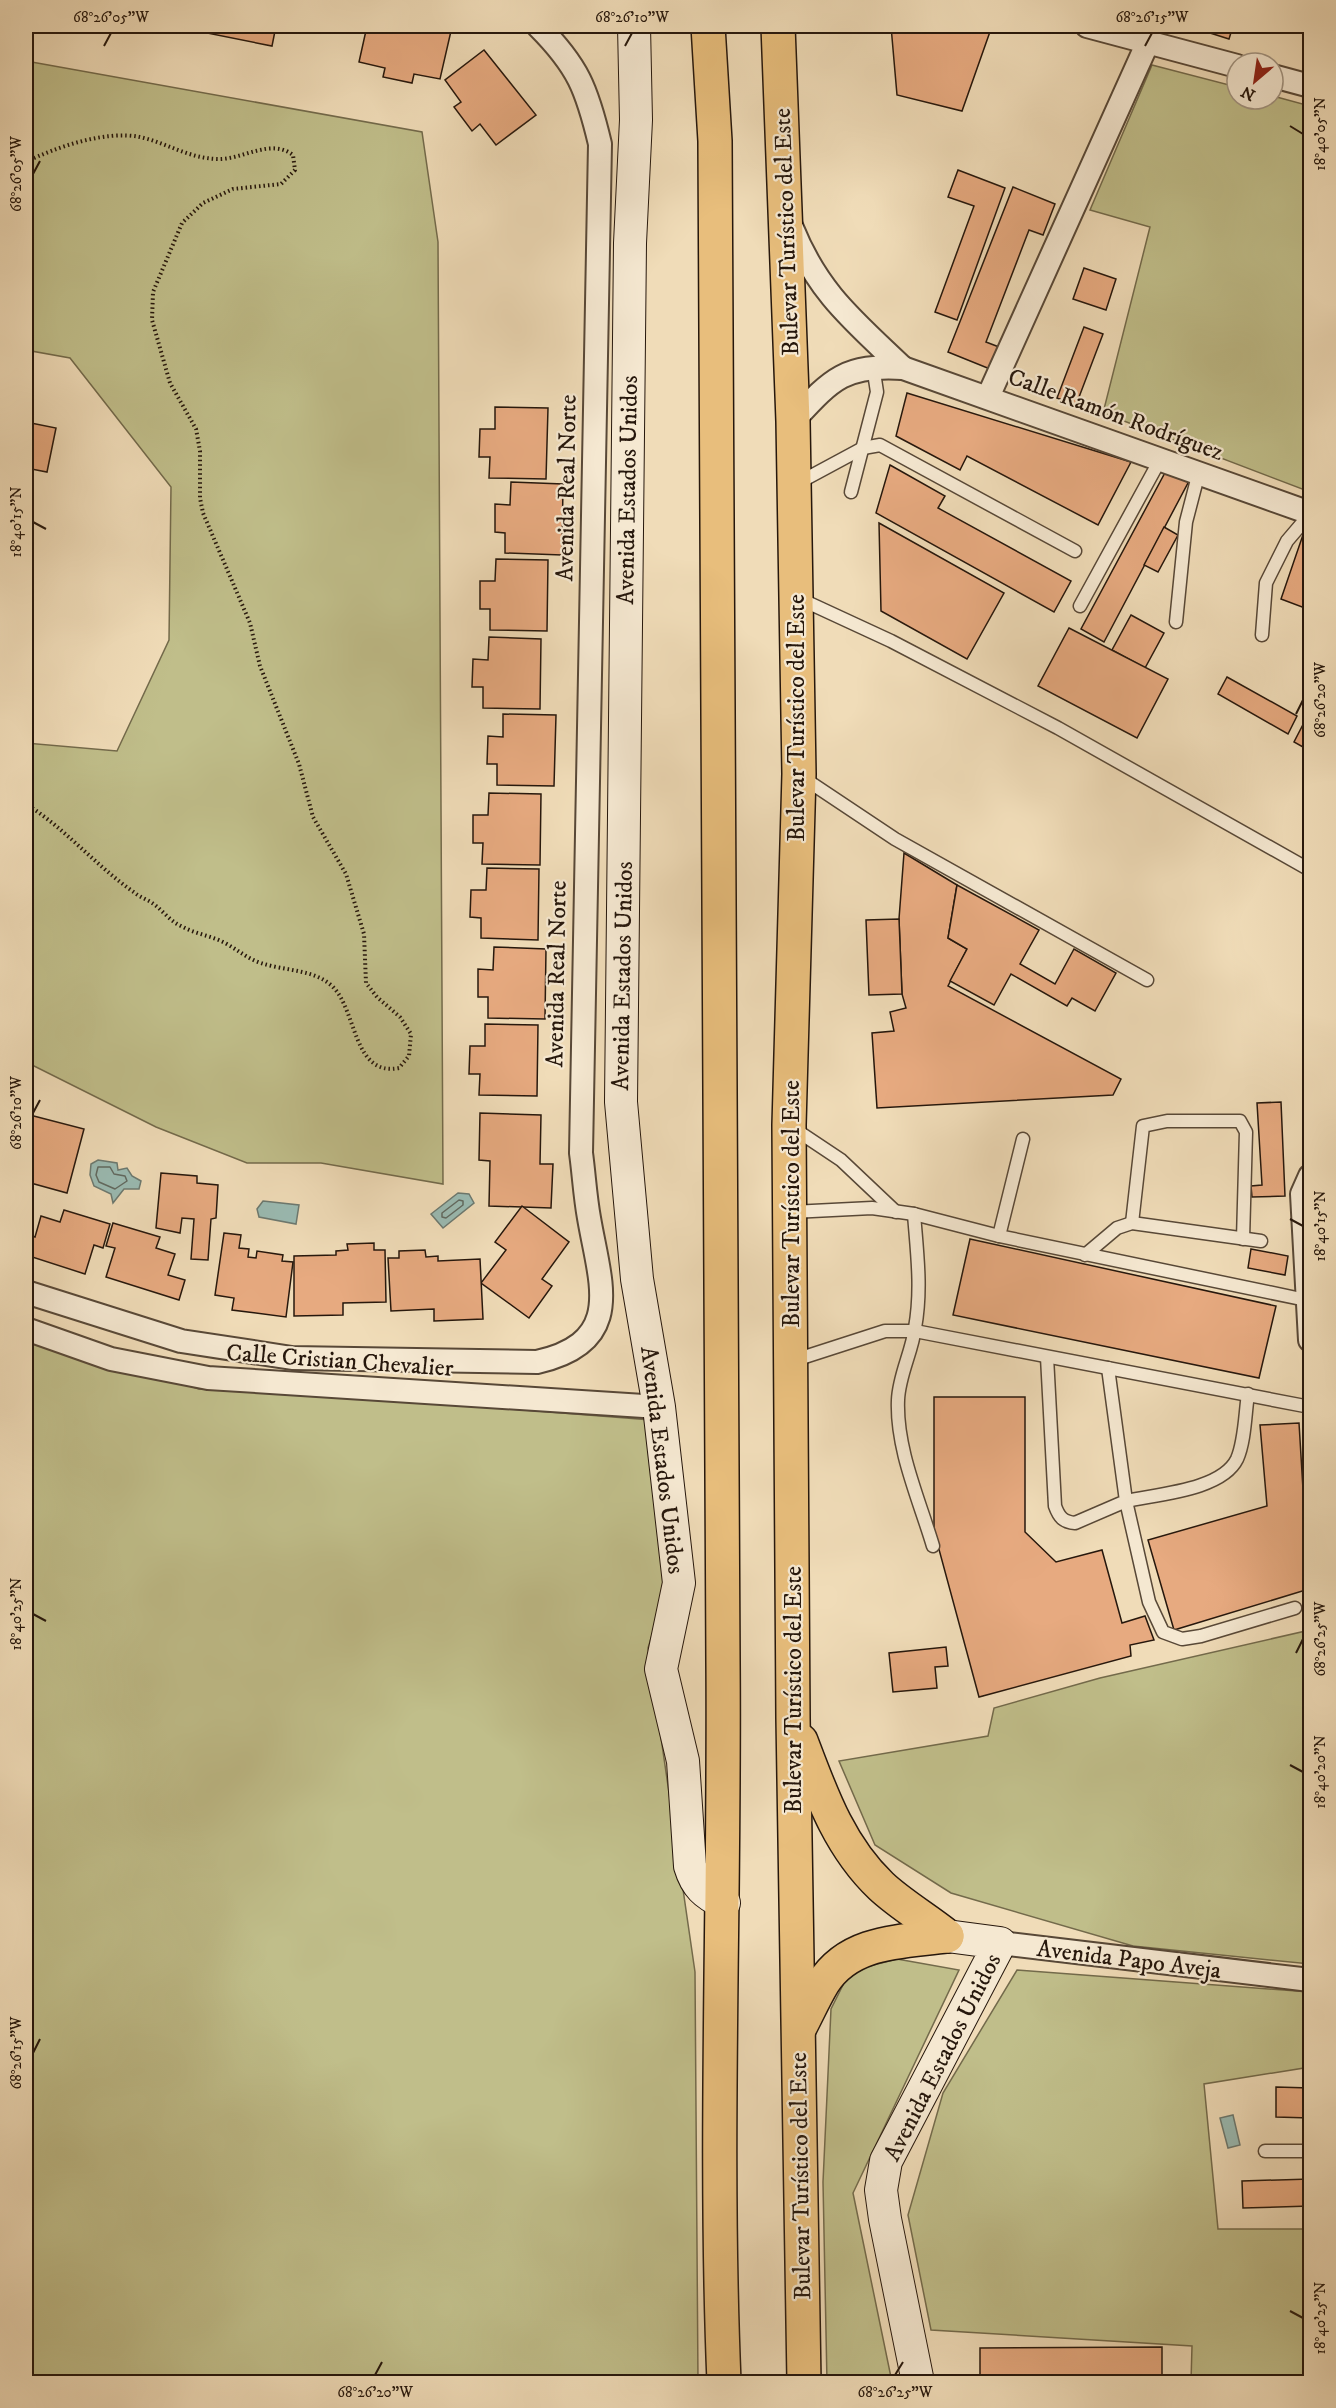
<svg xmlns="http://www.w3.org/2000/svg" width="1336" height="2408" font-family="'IM FELL DW Pica',serif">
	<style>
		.green { fill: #c0be8a; stroke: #736a4b; stroke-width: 1.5 }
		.water { fill: #9abbb3; stroke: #6c7970; stroke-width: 1.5 }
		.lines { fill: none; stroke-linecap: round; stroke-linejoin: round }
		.shore { stroke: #606960; stroke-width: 1.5 }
		.building { fill: #e7aa80; stroke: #26170c; stroke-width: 1.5 }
		.lane-casing { stroke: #584837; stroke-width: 15 }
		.street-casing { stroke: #584837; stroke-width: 26 }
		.secondary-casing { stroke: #26170c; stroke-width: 34 }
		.highway-casing { stroke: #26170c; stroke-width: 36 }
		.path { stroke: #26170c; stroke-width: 4; stroke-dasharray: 1.5 3; stroke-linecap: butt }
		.lane { stroke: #f5e8d1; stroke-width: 12 }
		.street { stroke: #f5e8d1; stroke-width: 22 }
		.secondary { stroke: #f5e8d1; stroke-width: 32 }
		.highway { stroke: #e8be7c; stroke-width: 33 }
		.ticks { fill: none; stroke: #26170c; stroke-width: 2 }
		.labels { text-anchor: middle; stroke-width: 4.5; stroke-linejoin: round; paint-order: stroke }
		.street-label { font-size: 24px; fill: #26170c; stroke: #f5e8d1 }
		.neatline { fill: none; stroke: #26170c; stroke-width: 2 }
		.ticks-label { font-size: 15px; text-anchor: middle; fill: #26170c }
	</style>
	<rect width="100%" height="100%" fill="#f0dcb8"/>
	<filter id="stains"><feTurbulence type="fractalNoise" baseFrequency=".00333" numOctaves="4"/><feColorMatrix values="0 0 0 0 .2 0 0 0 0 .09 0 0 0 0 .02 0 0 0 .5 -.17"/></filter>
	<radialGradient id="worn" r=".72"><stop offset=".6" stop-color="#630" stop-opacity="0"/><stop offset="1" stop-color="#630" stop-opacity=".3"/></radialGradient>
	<!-- green -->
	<g class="green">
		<polygon points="26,61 422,132 438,242 443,1184 321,1163 247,1163 156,1127 26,1062 26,743 117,751 169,640 171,487 70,358 26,350"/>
		<polygon points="1152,65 1237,87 1237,99 1273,99 1273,96 1310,106 1310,492 1103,413 1150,227 1090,210"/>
		<polygon points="26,1335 199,1389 409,1401 651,1420 667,1586 648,1648 695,1972 698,2382 26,2382"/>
		<polygon points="1310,1630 1310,1964 1133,1946 951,1893 875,1845 839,1761 988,1736 994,1708 1100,1678"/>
		<polygon points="897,1959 959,1970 853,2193 892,2382 827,2382 823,2182 831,2009 850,1971"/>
		<polygon points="1017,1970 1310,1992 1310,2067 1204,2084 1218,2229 1310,2229 1310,2382 1191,2382 1192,2346 931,2330 908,2215 943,2093"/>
	</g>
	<!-- water -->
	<g class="water">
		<polygon points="98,1160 117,1163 118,1170 127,1168 132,1176 141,1181 139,1189 124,1189 113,1203 111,1194 94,1186 90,1175 91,1164"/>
		<polygon points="458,1193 469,1194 474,1203 443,1228 431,1214"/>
		<polygon points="263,1201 299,1205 296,1224 259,1217 257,1209"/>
		<polygon points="1233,2115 1240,2145 1228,2148 1220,2118"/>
	</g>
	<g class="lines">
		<!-- shore -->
		<g class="shore">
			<polygon points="98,1167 110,1167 114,1174 125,1176 127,1181 115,1189 99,1182 96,1175"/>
			<polygon points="459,1200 463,1201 463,1205 446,1218 442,1217 442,1213"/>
		</g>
	</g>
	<!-- building -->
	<g class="building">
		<polygon points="209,26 276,26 272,46 207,33"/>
		<polygon points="367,26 428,26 451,31 440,79 414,74 412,83 383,77 385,68 359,62"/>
		<polygon points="891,26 992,26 962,111 897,95"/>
		<polygon points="1188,26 1233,26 1229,39"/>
		<polygon points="484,50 536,115 496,145 480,124 472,131 454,107 461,102 445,80"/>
		<polygon points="958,170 1005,188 957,320 935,312 974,206 948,197"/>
		<polygon points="1013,187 1055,204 1043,235 1029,230 986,342 999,347 990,369 948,352"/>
		<polygon points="1084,268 1116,279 1106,310 1073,299"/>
		<polygon points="1084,327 1103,334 1076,405 1057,398"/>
		<polygon points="907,393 1131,462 1098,525 967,456 960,470 896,436"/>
		<polygon points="495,407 548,408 546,479 489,478 490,457 479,457 480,429 495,429"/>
		<polygon points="26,422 56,428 47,472 26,468"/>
		<polygon points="890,465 945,496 938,508 1071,581 1054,612 876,513"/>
		<polygon points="1167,469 1189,481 1104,642 1081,629"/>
		<polygon points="511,482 563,484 562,555 505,553 505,533 495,532 495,504 510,505"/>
		<polygon points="26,499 32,500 30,528 26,528"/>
		<polygon points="879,523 1004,593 967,659 881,611"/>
		<polygon points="1306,526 1310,528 1310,610 1281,599"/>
		<polygon points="1164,527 1178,535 1158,572 1144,565"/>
		<polygon points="496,559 548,560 547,631 490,630 490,609 480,609 480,581 495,581"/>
		<polygon points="1131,615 1164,633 1145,668 1112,650"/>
		<polygon points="1069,628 1168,679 1137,738 1038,686"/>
		<polygon points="489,637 541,639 540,709 483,708 483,687 472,687 473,659 488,660"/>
		<polygon points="1227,677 1297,716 1288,734 1218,694"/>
		<polygon points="1310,711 1310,751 1294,742"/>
		<polygon points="503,714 556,715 554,786 497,785 497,764 487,764 488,736 503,737"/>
		<polygon points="489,793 541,794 540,865 482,864 483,843 473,843 473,815 488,815"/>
		<polygon points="904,853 957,885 948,938 967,949 948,986 1121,1079 1113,1095 877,1108 872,1033 894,1031 890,1012 906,1008 902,994 899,919"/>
		<polygon points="487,868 539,869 538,940 481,938 481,918 470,917 471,890 486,890"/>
		<polygon points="957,885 1039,930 1020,964 1055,984 1074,949 1116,973 1095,1011 1072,998 1067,1006 1011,974 994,1005 950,981 967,949 948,938"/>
		<polygon points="899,919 902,994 869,995 866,920"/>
		<polygon points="494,947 546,949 545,1019 488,1018 488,997 478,997 478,969 493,970"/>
		<polygon points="485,1024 538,1025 537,1096 479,1095 480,1074 469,1074 470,1046 485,1046"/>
		<polygon points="1281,1102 1285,1196 1252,1197 1251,1186 1262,1185 1257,1103"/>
		<polygon points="480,1113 541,1115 540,1164 553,1164 551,1208 489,1206 490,1161 479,1160"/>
		<polygon points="26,1114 84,1129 67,1193 27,1182 26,1189"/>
		<polygon points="161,1173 197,1176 197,1183 218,1185 216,1218 211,1219 208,1260 191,1259 194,1219 182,1218 180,1233 156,1228"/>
		<polygon points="522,1206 569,1242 542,1279 552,1286 529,1318 481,1283 506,1250 495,1242"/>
		<polygon points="64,1210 110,1224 103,1248 94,1245 85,1274 26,1255 26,1234 35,1237 41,1216 60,1222"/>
		<polygon points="113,1223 160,1237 156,1248 175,1254 168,1275 185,1280 179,1300 106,1277 115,1248 106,1246"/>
		<polygon points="224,1233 241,1235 239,1248 249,1249 248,1257 256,1258 257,1251 283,1255 282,1261 293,1262 286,1317 232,1310 234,1298 215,1295"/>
		<polygon points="970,1239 1276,1306 1259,1378 953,1315"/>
		<polygon points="374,1243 374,1250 385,1250 386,1302 343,1303 343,1315 294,1316 294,1256 336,1255 336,1251 348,1250 347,1244"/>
		<polygon points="1251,1249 1288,1256 1285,1275 1248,1268"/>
		<polygon points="425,1250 426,1257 438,1256 438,1261 480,1259 483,1319 434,1321 434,1309 391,1311 388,1258 399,1258 399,1251"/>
		<polygon points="934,1397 1025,1397 1025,1532 1056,1562 1102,1550 1122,1623 1145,1616 1154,1640 1130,1645 1131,1656 979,1697 934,1531"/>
		<polygon points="1299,1423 1309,1589 1174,1630 1148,1540 1267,1506 1260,1425"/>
		<polygon points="946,1647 948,1666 935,1667 937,1688 893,1692 889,1653"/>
		<polygon points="1276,2087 1310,2088 1310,2118 1276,2117"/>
		<polygon points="1310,2179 1310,2206 1243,2208 1242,2181"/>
		<polygon points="1162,2347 1162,2382 980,2382 980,2348"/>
	</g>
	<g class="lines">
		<!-- lane casing -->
		<g class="lane-casing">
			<g id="lane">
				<polyline points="798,483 863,448 880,445 1075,551"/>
				<polyline points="851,492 877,392 873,366"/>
				<polyline points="798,598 891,641 1058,728 1310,870"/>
				<polyline points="1080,606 1161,458"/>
				<polyline points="1176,622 1186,522 1199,472"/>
				<polyline points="1262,635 1266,583 1287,541 1310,514"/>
				<polyline points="802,777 895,839 1147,980"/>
				<polyline points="793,1128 841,1160 896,1212"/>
				<polyline points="792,1212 872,1208 914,1214 999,1236 1306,1300"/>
				<path d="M914,1214C917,1253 922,1289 915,1328C912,1352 899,1375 898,1400C896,1449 919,1499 933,1546"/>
				<polyline points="1132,1223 1143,1126 1167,1121 1240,1121 1246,1132 1243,1239"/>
				<polyline points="999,1236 1023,1139"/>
				<polyline points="1085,1255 1117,1228 1132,1223 1261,1241"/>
				<path d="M1047,1357L1055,1506C1059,1517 1063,1522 1075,1523L1126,1501L1108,1368"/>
				<polyline points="792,1361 885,1331 915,1331 1310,1407"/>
				<path d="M1248,1394C1245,1414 1245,1441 1237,1459C1222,1490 1158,1494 1126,1501L1149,1602L1163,1632L1182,1639L1201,1636L1295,1608"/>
				<polyline points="1265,2151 1310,2151"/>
			</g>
		</g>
		<!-- street casing -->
		<g class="street-casing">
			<g id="street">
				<polyline points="1087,26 1237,66"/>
				<polyline points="1273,76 1310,86"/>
				<path d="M792,228C818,293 854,321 903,368"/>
				<polyline points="988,397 1148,42"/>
				<path d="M793,421C831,380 844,364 903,368L1310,513"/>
				<polyline points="1310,1176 1302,1194 1310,1340"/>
				<path d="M26,1292L181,1341L292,1358L537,1362C626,1342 600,1283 589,1218C585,1196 584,1175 581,1153L600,144C587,89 578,66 538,26"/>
				<polyline points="26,1329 111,1359 208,1378 659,1407"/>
				<polyline points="1000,1943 1310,1980"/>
			</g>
		</g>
		<!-- secondary casing -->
		<g class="secondary-casing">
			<g id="secondary">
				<path d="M634,26L636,120L630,243L621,1102L637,1279L659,1407L679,1583L661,1669L683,1761L690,1866C696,1886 705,1894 724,1903"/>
				<polyline points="918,2382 885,2219 881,2190 886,2161 1000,1943 947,1936"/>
			</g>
		</g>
		<!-- highway casing -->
		<g class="highway-casing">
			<g id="highway">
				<path d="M708,26L715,141C715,648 719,1155 723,1662C725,1902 714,2142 724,2382"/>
				<polyline points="778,26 793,421 799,774 789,1125 793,1718 804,2382"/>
				<path d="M801,1741C821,1794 839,1846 881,1886C900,1904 926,1919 947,1936"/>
				<path d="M799,2029C807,2014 814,1998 823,1983C850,1940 902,1942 947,1936"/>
			</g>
		</g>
		<!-- path -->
		<path class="path" d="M26,162C56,147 106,130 140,137C167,143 190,159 219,159C244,159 271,138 293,155L295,170L281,184L233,189L203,203L182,223L153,292L152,320L170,383L196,429L200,451V498L203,513L250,623L260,666L299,764L313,817L346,874L364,934L366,983L377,997L400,1017L411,1034L409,1056L399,1068C353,1077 357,1011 333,987C315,969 284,971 261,963C248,959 238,950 225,943C212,936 196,934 183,927C171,922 164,912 155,905C149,900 141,898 135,893C96,866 66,829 26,804"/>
		<!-- lane -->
		<use href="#lane" class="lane"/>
		<!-- street -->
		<use href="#street" class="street"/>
		<!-- secondary -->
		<use href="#secondary" class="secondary"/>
		<!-- highway -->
		<use href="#highway" class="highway"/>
	</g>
	<!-- ticks -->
	<path class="ticks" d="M104,46L111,33M625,46L632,33M1145,46L1152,33M1290,126L1303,134M33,174L40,161M33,522L46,529M1296,714L1303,700M33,1113L40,1100M1290,1219L1303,1226M33,1614L46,1621M1296,1653L1303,1639M1290,1765L1303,1772M33,2053L40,2039M1290,2311L1303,2318M375,2375L382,2362M895,2375L903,2362"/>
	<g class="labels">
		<!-- street labels -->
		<g class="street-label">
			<text transform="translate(786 232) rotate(-92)" y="8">Bulevar Turístico del Este</text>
			<text transform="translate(1116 414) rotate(20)" y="8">Calle Ramón Rodríguez</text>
			<text transform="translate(566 488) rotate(-89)" y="8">Avenida Real Norte</text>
			<text transform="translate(627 490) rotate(-89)" y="8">Avenida Estados Unidos</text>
			<text transform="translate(796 718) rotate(-90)" y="8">Bulevar Turístico del Este</text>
			<text transform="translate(556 974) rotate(-89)" y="8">Avenida Real Norte</text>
			<text transform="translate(622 976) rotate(-89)" y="8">Avenida Estados Unidos</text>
			<text transform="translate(791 1204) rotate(-90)" y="8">Bulevar Turístico del Este</text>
			<text transform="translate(340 1360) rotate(4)" y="8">Calle Cristian Chevalier</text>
			<text transform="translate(663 1460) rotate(83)" y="8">Avenida Estados Unidos</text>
			<text transform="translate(793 1690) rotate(-90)" y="8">Bulevar Turístico del Este</text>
			<text transform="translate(1129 1959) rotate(7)" y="8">Avenida Papo Aveja</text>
			<text transform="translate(942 2057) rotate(-63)" y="8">Avenida Estados Unidos</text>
			<text transform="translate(800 2176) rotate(-91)" y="8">Bulevar Turístico del Este</text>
		</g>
	</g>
	<!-- margin -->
	<rect width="1336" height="2408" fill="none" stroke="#f0dcb8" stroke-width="66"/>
	<!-- north arrow -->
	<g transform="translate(1255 81) rotate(209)"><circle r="28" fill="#f5e8d1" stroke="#a29482" stroke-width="1.5"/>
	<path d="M0-4.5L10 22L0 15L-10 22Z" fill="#8f2418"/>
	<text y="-9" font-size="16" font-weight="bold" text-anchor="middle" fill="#26170c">N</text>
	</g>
	<rect x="33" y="33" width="1270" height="2342" class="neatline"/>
	<g class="ticks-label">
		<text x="111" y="22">68°26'05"W</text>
		<text x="632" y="22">68°26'10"W</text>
		<text x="1152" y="22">68°26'15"W</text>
		<text transform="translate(1320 134) rotate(-90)" y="5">18°40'05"N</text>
		<text transform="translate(16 174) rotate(-90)" y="5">68°26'05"W</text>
		<text transform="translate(16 522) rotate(-90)" y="5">18°40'15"N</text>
		<text transform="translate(1320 700) rotate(-90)" y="5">68°26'20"W</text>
		<text transform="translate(16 1113) rotate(-90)" y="5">68°26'10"W</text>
		<text transform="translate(1320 1226) rotate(-90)" y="5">18°40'15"N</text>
		<text transform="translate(16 1614) rotate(-90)" y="5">18°40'25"N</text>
		<text transform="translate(1320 1639) rotate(-90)" y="5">68°26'25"W</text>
		<text transform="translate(1320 1772) rotate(-90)" y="5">18°40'20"N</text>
		<text transform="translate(16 2053) rotate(-90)" y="5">68°26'15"W</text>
		<text transform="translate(1320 2318) rotate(-90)" y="5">18°40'25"N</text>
		<text x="375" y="2397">68°26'20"W</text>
		<text x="895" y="2397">68°26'25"W</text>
	</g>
	<rect width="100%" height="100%" filter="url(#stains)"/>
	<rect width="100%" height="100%" fill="url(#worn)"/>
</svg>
